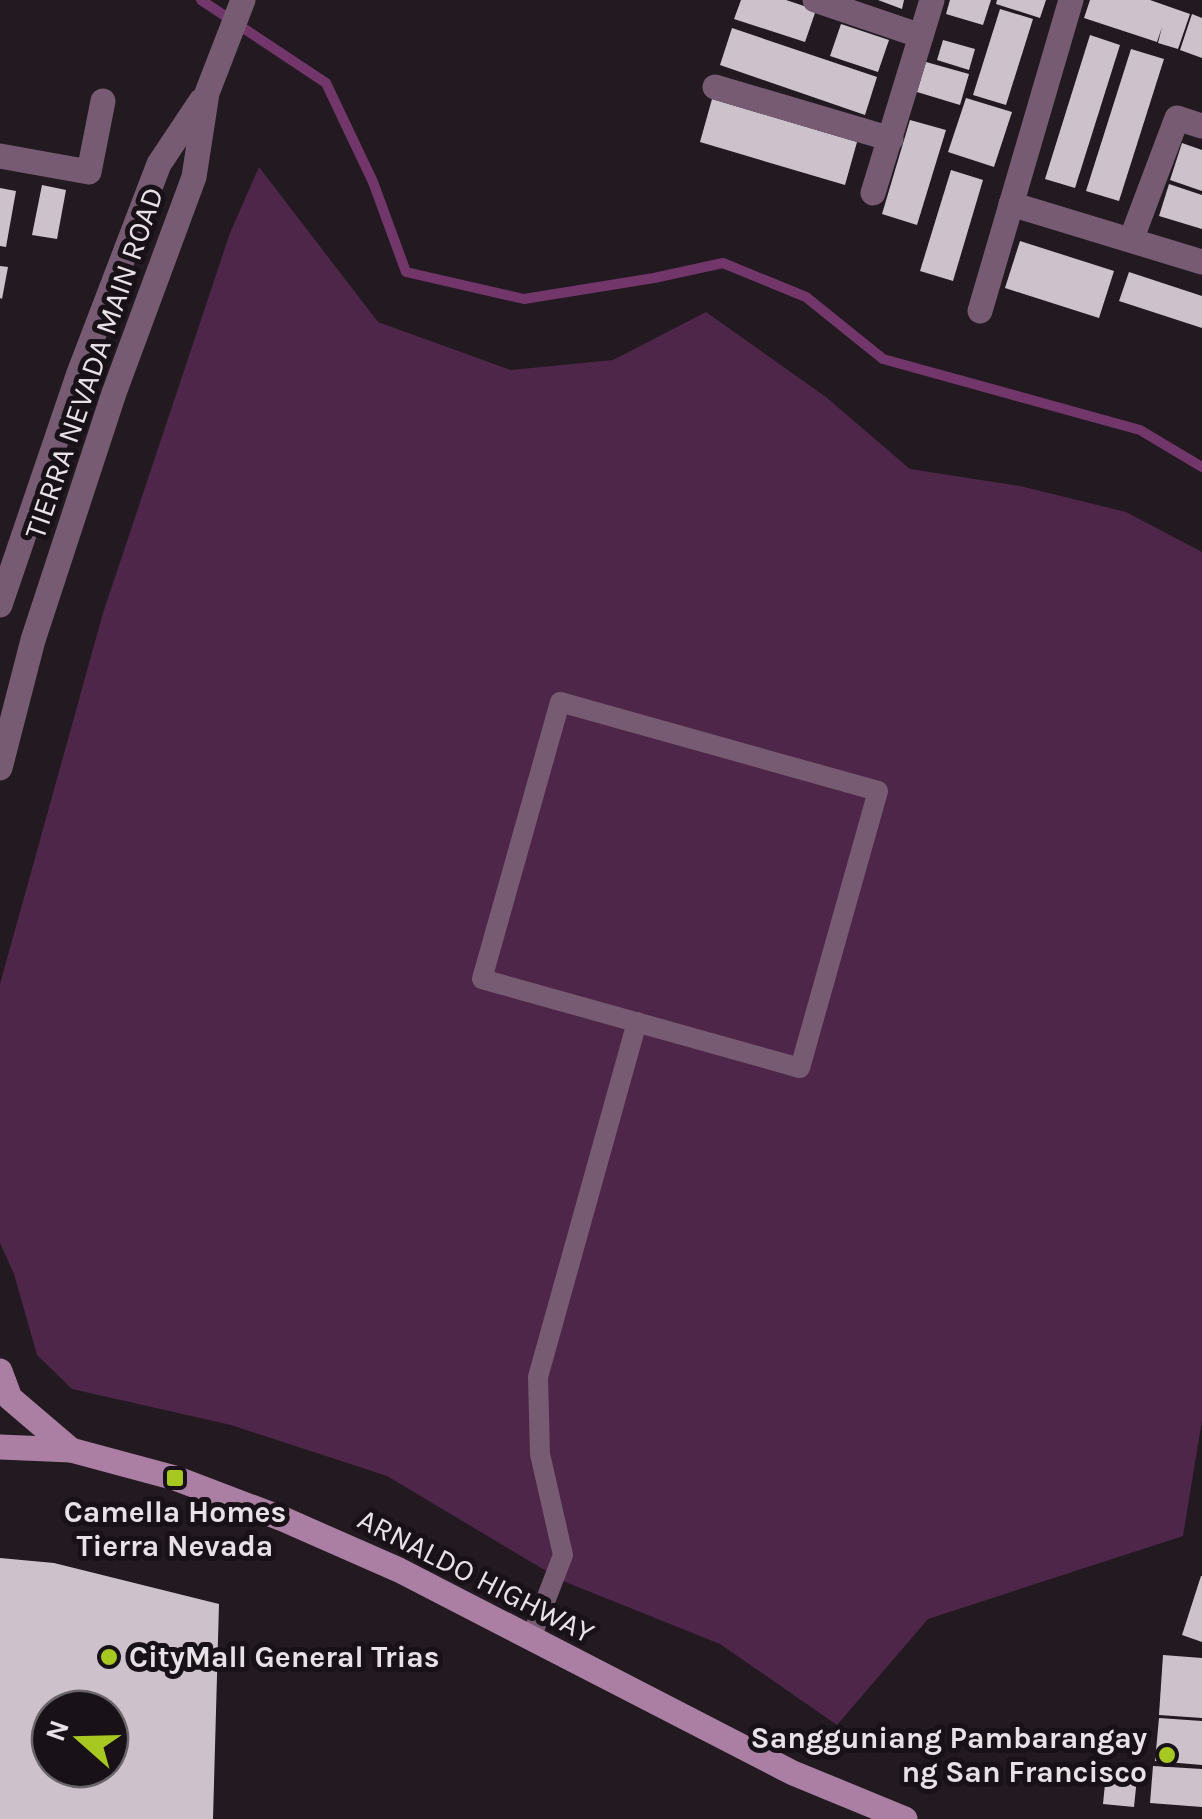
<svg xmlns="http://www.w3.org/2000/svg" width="1202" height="1819" font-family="Karla,sans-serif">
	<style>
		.green { fill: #4e2649 }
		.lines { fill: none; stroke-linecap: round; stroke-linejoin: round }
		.stream { stroke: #72366b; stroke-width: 10 }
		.building { fill: #cdc2cb; fill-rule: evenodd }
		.service { stroke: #775b73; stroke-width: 20 }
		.minor { stroke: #775b73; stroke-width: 25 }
		.tertiary { stroke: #775b73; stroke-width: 25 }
		.secondary { stroke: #ab7fa4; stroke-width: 25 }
		.poi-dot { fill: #a6c821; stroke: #181117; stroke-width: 4 }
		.labels { text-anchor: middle; stroke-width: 10; stroke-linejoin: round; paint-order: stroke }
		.street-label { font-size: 30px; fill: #e8e2e7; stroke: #181117 }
		.poi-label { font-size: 30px; font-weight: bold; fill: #e8e2e7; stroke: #181117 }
	</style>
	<rect width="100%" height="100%" fill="#221a20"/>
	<!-- green -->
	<polygon class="green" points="259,167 378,322 511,370 613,360 706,312 826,397 910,469 1020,486 1126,512 1202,552 1202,1420 1183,1536 928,1619 837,1725 720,1644 563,1581 387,1476 231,1425 72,1389 37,1355 14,1274 0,1243 0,984 103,613 230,233"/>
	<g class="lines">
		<!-- stream -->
		<polyline class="stream" points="201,0 326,83 373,182 406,272 524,299 654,278 723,263 806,297 883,359 1140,430 1202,467"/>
	</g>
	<!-- building -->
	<g class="building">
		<polygon points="741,0 786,0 816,10 805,42 734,19"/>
		<polygon points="878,0 904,0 902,9"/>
		<polygon points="950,0 991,0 983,25 946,14"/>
		<polygon points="997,0 1046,0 1040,18 996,4"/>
		<polygon points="1090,0 1150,0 1190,14 1178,49 1158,43 1162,27 1157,42 1084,18"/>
		<polygon points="1000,9 1033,19 1006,105 973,95"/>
		<polygon points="1192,14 1202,18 1202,58 1180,50"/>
		<polygon points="841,24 889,40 878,72 830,56"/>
		<polygon points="732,28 877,77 865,115 720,65"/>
		<polygon points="1090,35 1120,45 1075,188 1045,179"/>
		<polygon points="943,40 975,49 969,70 937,60"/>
		<polygon points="1131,49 1164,59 1119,201 1086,191"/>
		<polygon points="926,62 969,74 960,105 917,92"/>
		<polygon points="966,98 1012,112 994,167 948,152"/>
		<polygon points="712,99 857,142 845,185 700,142"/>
		<polygon points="910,120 946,130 917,225 882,214"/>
		<polygon points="1182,143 1202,150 1202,191 1170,180"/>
		<polygon points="951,170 983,180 953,281 920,271"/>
		<polygon points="1169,184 1202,195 1202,229 1159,216"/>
		<polygon points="42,185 66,190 57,239 32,235"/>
		<polygon points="0,188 16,191 6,247 0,246"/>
		<polygon points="1020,241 1114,271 1099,318 1005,288"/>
		<polygon points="0,266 8,267 2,299 0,298"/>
		<polygon points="1129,272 1202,296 1202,328 1119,301"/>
		<path d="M0,1558L54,1563L219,1604L213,1819H0ZM50,1709H110V1769H50Z"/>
		<polygon points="1201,1576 1202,1576 1202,1642 1182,1635"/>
		<polygon points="1163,1655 1202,1658 1202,1718 1159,1715"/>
		<polygon points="1159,1718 1202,1721 1202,1765 1155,1761"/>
		<polygon points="1107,1764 1138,1768 1134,1807 1103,1804"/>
		<polygon points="1153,1766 1202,1769 1202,1807 1150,1803"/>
	</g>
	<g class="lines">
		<!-- service -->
		<g class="service">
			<polygon points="560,702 878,791 800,1068 482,979"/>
			<polyline points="531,1638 563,1555 540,1454 538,1377 637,1022"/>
		</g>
		<!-- minor -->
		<g class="minor">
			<polyline points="815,0 921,36"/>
			<polyline points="715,87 891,139"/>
			<polyline points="0,156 89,172 103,101"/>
			<polyline points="873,193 932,0"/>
			<polyline points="1011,204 1202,262"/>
			<polyline points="1131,240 1177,118 1202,126"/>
			<polyline points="980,311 1071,0"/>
		</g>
		<!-- tertiary -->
		<g class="tertiary">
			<polyline points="0,605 79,373 159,164 201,101"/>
			<polyline points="0,768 33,640 114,393 194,177 207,93 243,0"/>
		</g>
		<!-- secondary -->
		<g class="secondary">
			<polyline points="0,1371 10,1398 71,1450"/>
			<polyline points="0,1447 71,1450 175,1478 283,1519 399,1570 793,1773 905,1819"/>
		</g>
	</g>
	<!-- markers -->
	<g class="poi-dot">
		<rect x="165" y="1468" width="20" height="20" rx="5"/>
		<circle cx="109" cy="1657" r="10"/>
		<circle cx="1167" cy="1755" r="10"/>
	</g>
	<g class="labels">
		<!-- street labels -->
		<g class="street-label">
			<text transform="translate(94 363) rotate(-71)" y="10">TIERRA NEVADA MAIN ROAD</text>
			<text transform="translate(476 1576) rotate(27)" y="10">ARNALDO HIGHWAY</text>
		</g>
		<!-- poi labels -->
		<g class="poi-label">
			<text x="175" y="1522">Camella Homes<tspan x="175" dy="34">Tierra Nevada</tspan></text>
			<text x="129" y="1667" text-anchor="start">CityMall General Trias</text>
			<text x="1147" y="1748" text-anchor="end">Sangguniang Pambarangay<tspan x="1147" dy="34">ng San Francisco</tspan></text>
		</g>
	</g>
	<!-- north arrow -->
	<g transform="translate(80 1739) rotate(290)"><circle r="48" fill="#181117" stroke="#6b656a" stroke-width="2.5"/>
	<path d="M0-8L18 38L0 25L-18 38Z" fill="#a6c821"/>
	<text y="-15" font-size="28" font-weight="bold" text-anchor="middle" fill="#e8e2e7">N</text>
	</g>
</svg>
